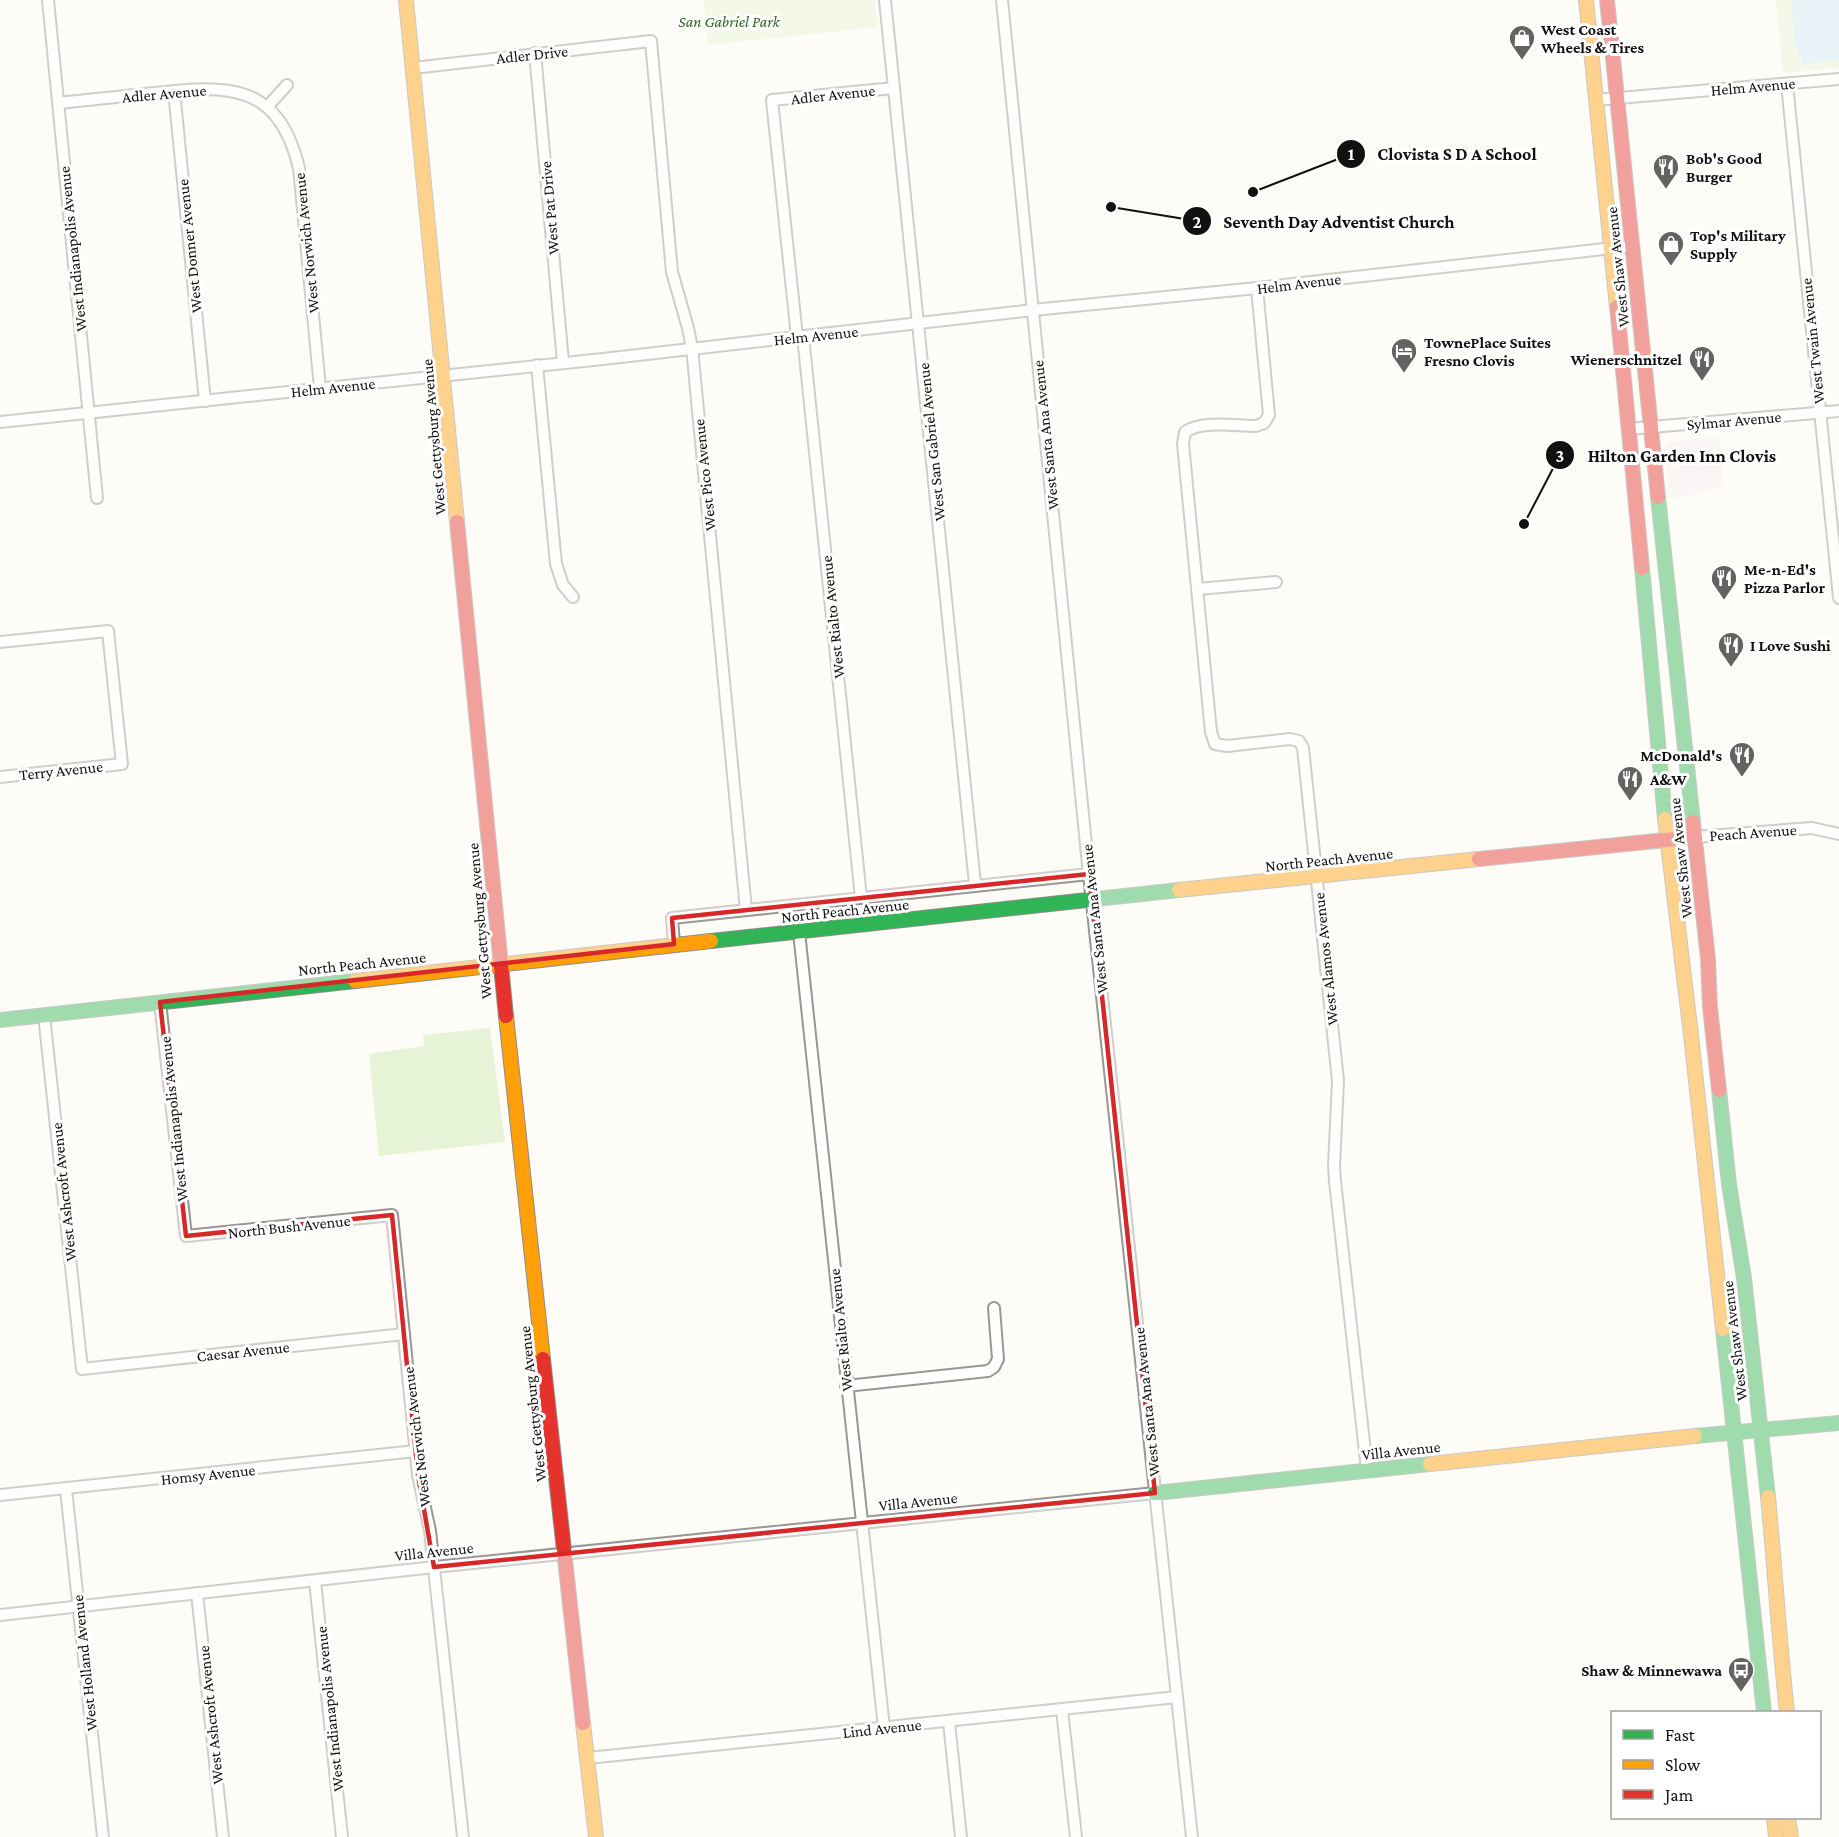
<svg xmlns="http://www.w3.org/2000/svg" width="1839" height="1837" font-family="'Crimson Pro',serif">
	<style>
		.industrial { fill: #f5f0f3 }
		.green { fill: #e7f3d7 }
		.water { fill: #cde8f7 }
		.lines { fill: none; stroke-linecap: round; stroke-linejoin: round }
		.street-casing { stroke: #979795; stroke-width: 14 }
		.fast-casing { stroke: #8e8d8b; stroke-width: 16 }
		.slow-casing { stroke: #8e8d8b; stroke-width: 16 }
		.jam-casing { stroke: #8e8d8b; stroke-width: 16 }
		.street { stroke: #fffffe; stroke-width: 10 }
		.fast { stroke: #30b455; stroke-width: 14 }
		.slow { stroke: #ff9f0a; stroke-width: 14 }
		.jam { stroke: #e5322d; stroke-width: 14 }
		.marked { fill: none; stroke: #d62828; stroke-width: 4.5; stroke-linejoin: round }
		.labels { text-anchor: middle; stroke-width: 6; stroke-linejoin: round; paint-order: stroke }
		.park-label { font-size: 16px; font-style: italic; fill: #2f6b1f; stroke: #fff }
		.poi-label { font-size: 16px; font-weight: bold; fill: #111; stroke: #fff; text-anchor: start }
		.street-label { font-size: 16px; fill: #111; stroke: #fff }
		.leader { fill: none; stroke: #111; stroke-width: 2 }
		.callout-dot { fill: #111; stroke: #fff; stroke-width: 2 }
		.mark-label { font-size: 18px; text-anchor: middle; font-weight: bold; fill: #fff }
		.callout-label { font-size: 18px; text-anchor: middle; font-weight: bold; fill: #111; stroke: #fff; stroke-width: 6; stroke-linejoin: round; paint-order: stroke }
	</style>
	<rect width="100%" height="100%" fill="#fdfcf7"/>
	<!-- industrial -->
	<polygon class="industrial" points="1719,437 1724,486 1689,496 1669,498 1664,448 1670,441"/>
	<!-- green -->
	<g class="green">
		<polygon points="704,0 875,0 878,27 708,45"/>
		<polygon points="1776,0 1839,0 1839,68 1783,73"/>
		<polygon points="490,1028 505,1142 379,1156 369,1054 424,1046 423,1035"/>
	</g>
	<!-- water -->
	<polygon class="water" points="1791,0 1839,0 1839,60 1803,64 1795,44"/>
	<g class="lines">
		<!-- street casing -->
		<g class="street-casing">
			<g id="street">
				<polyline points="48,0 97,498"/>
				<polyline points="885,0 975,884"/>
				<polyline points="1002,0 1088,865 1192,1837"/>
				<polyline points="535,53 563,362"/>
				<polyline points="413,68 651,41 672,272 688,328 692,348 746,910"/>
				<polyline points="1787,84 1839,598"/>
				<polyline points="174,91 205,401"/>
				<polyline points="1596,100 1839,79"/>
				<path d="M58,103C90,100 122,96 154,93C228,85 278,82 299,168L320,388"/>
				<polyline points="267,107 287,85"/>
				<path d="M1257,288L1269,415L1264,423L1256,426C1234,426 1203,420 1185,432L1183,444L1211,732L1215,744L1227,746L1290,739L1299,741L1303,748L1338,1081L1334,1166L1335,1181L1367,1470"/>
				<polyline points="803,336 861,898"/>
				<polyline points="797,337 772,100 894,88"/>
				<polyline points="537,365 556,564 563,585 573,597"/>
				<polyline points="0,422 603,359 1033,310 1257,288 1631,246"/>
				<polyline points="1628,429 1839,411"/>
				<polyline points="1198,589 1276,582"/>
				<polyline points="0,642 108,631 122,764 0,777"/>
				<polyline points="1695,837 1812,828 1839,834"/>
				<polyline points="799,932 884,1728"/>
				<polyline points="674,944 672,918 1089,874"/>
				<polyline points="160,1002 186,1236 392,1215 418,1475 430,1531 463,1837"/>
				<polyline points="44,1015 82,1369 404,1334"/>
				<polyline points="846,1386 988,1371 994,1367 998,1359 994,1308"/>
				<polyline points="66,1489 103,1837"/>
				<polyline points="0,1495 416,1451"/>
				<polyline points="315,1581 342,1837"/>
				<polyline points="197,1593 223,1837"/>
				<polyline points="0,1615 434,1567 1155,1493"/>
				<polyline points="1062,1710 1076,1837"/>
				<polyline points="949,1722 961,1837"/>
				<polyline points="588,1758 1177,1697"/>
			</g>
		</g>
		<!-- fast casing -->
		<g class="fast-casing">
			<g id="fast">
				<polyline points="1658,497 1693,822"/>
				<polyline points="1642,568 1665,819"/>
				<polyline points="711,941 1179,890"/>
				<polyline points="0,1020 355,981"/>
				<polyline points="1719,1090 1729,1184 1744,1278 1768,1497"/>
				<polyline points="1723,1329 1764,1712"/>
				<polyline points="1695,1436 1839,1423"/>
				<polyline points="1155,1493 1430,1464"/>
			</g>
		</g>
		<!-- slow casing -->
		<g class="slow-casing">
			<g id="slow">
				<polyline points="406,0 457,522"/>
				<polyline points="1586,0 1617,307"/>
				<polyline points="1665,819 1691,1035 1723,1329"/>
				<polyline points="1179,890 1479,859"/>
				<polyline points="355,981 711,941"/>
				<polyline points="506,1016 543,1359"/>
				<polyline points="1430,1464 1695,1436"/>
				<path d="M1768,1497C1775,1569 1779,1640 1787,1712"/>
				<polyline points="583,1723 596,1837"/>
				<polyline points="1774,1818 1776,1837"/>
				<polyline points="1788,1818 1791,1837"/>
			</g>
		</g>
		<!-- jam casing -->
		<g class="jam-casing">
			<g id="jam">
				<polyline points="1607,0 1658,497"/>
				<polyline points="1617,307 1642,568"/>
				<polyline points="457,522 506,1016"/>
				<polyline points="1693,822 1708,959 1710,1007 1719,1090"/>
				<polyline points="1479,859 1695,837"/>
				<polyline points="543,1359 583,1723"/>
			</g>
		</g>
		<!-- street -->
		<use href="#street" class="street"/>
		<!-- fast -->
		<use href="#fast" class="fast"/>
		<!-- slow -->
		<use href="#slow" class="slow"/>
		<!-- jam -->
		<use href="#jam" class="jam"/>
	</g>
	<!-- marked area -->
	<path d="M0 0H1839V1837H0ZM1089,874L1155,1493L434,1567L418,1475L392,1215L186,1236L160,1002L674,944L672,918Z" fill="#fdfcf7" fill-opacity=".55" fill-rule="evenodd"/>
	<path class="marked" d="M1089,874L1155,1493L434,1567L418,1475L392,1215L186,1236L160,1002L674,944L672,918Z"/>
	<!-- icons -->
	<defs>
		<g id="shop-pin" transform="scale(1.35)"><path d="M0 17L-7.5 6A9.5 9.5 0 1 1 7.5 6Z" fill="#646362" stroke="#fff"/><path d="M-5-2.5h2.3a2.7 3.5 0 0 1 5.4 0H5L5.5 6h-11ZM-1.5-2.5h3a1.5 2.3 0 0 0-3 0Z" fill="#fff"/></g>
		<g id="restaurant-pin" transform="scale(1.35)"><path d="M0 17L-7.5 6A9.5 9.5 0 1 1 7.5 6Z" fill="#646362" stroke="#fff"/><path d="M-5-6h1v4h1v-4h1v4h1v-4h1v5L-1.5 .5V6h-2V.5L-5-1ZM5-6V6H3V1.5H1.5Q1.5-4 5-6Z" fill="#fff"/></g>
		<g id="hotel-pin" transform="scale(1.35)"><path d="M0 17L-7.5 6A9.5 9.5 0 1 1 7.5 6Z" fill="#646362" stroke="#fff"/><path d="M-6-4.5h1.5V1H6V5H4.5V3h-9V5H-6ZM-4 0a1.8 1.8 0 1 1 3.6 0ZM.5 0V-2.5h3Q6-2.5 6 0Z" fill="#fff"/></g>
		<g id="bus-pin" transform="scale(1.35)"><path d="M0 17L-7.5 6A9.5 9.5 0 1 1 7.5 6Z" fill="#646362" stroke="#fff"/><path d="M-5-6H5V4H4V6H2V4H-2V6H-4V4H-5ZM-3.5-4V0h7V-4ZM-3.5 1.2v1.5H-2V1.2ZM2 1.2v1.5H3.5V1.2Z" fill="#fff"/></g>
	</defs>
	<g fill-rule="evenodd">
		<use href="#shop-pin" x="1522" y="38"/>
		<use href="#restaurant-pin" x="1666" y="167"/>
		<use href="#shop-pin" x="1671" y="244"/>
		<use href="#hotel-pin" x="1404" y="351"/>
		<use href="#restaurant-pin" x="1702" y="359"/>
		<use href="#restaurant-pin" x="1724" y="578"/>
		<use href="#restaurant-pin" x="1731" y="645"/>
		<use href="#restaurant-pin" x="1742" y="755"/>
		<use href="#restaurant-pin" x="1630" y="779"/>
		<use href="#bus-pin" x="1741" y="1670"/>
	</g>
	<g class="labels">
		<!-- park labels -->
		<g class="park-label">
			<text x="729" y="27">San Gabriel Park</text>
		</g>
		<!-- poi labels -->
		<g class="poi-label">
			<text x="1541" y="35">West Coast<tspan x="1541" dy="18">Wheels &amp; Tires</tspan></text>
			<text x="1686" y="164">Bob's Good<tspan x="1686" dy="18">Burger</tspan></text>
			<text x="1690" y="241">Top's Military<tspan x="1690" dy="18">Supply</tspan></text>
			<text x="1424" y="348">TownePlace Suites<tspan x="1424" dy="18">Fresno Clovis</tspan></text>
			<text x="1682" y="365" text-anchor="end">Wienerschnitzel</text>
			<text x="1744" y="575">Me-n-Ed's<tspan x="1744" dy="18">Pizza Parlor</tspan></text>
			<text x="1750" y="651">I Love Sushi</text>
			<text x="1722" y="761" text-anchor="end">McDonald's</text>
			<text x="1650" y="785">A&amp;W</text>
			<text x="1722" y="1676" text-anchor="end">Shaw &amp; Minnewawa</text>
		</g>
		<!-- street labels -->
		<g class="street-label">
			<text transform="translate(532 54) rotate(-6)" y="6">Adler Drive</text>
			<text transform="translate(1753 86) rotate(-5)" y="6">Helm Avenue</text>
			<text transform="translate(164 93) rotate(-5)" y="6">Adler Avenue</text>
			<text transform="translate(833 94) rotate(-6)" y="6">Adler Avenue</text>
			<text transform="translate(549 208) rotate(-95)" y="6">West Pat Drive</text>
			<text transform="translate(306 243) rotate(-96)" y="6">West Norwich Avenue</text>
			<text transform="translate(189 246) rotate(-96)" y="6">West Donner Avenue</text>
			<text transform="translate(72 249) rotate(-96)" y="6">West Indianapolis Avenue</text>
			<text transform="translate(1617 267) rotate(-96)" y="6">West Shaw Avenue</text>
			<text transform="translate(1299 283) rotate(-7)" y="6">Helm Avenue</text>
			<text transform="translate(816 335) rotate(-6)" y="6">Helm Avenue</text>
			<text transform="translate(1812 341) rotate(-96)" y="6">West Twain Avenue</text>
			<text transform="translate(333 387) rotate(-6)" y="6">Helm Avenue</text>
			<text transform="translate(1734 420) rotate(-5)" y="6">Sylmar Avenue</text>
			<text transform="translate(1045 435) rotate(-96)" y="6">West Santa Ana Avenue</text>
			<text transform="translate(433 437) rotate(-95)" y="6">West Gettysburg Avenue</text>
			<text transform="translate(931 442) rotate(-96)" y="6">West San Gabriel Avenue</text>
			<text transform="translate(704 475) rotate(-96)" y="6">West Pico Avenue</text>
			<text transform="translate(832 617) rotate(-96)" y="6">West Rialto Avenue</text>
			<text transform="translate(61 770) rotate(-6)" y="6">Terry Avenue</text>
			<text transform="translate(1753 832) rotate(-4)" y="6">Peach Avenue</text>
			<text transform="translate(1680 858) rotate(-96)" y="6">West Shaw Avenue</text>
			<text transform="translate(1329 859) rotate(-6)" y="6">North Peach Avenue</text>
			<text transform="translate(845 910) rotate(-6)" y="6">North Peach Avenue</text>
			<text transform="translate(1094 919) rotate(-96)" y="6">West Santa Ana Avenue</text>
			<text transform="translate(479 921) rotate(-95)" y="6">West Gettysburg Avenue</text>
			<text transform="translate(1325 959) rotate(-96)" y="6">West Alamos Avenue</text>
			<text transform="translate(362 963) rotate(-6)" y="6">North Peach Avenue</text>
			<text transform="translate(173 1119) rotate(-96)" y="6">West Indianapolis Avenue</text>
			<text transform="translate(63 1192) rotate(-96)" y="6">West Ashcroft Avenue</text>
			<text transform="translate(289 1226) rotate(-6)" y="6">North Bush Avenue</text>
			<text transform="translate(840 1330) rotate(-96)" y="6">West Rialto Avenue</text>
			<text transform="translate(1734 1341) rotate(-97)" y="6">West Shaw Avenue</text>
			<text transform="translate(243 1351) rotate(-6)" y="6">Caesar Avenue</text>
			<text transform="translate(1146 1402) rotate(-96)" y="6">West Santa Ana Avenue</text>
			<text transform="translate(532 1404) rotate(-96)" y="6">West Gettysburg Avenue</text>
			<text transform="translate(416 1437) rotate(-97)" y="6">West Norwich Avenue</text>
			<text transform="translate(1401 1450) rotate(-6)" y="6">Villa Avenue</text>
			<text transform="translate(208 1474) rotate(-6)" y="6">Homsy Avenue</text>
			<text transform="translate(918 1501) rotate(-6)" y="6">Villa Avenue</text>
			<text transform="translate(434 1551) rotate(-6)" y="6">Villa Avenue</text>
			<text transform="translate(84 1663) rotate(-96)" y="6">West Holland Avenue</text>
			<text transform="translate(329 1709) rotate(-96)" y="6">West Indianapolis Avenue</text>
			<text transform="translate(210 1715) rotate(-96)" y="6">West Ashcroft Avenue</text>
			<text transform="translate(882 1728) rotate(-6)" y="6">Lind Avenue</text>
		</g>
	</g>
	<!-- callouts -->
	<path class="leader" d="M1253 192L1351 154M1111 207L1197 221M1524 524L1560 455"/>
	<g class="callout-dot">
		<circle cx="1253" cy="192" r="6"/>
		<circle cx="1111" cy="207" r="6"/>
		<circle cx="1524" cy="524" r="6"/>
		<circle cx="1351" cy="154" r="15"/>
		<circle cx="1197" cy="221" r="15"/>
		<circle cx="1560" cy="455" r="15"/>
	</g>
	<g class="mark-label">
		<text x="1351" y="160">1</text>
		<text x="1197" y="228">2</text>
		<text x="1560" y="462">3</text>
	</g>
	<g class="callout-label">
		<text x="1457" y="160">Clovista S D A School</text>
		<text x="1339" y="228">Seventh Day Adventist Church</text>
		<text x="1682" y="462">Hilton Garden Inn Clovis</text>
	</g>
	<!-- legend -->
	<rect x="1611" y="1711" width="210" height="108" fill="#ffffff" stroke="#a0a0a0" stroke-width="1.5"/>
	<rect x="1623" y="1730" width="30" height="9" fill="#30b455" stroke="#a0a0a0" stroke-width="1.5"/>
	<text x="1665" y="1741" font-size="18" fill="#111111">Fast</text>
	<rect x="1623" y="1760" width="30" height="9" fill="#ff9f0a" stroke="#a0a0a0" stroke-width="1.5"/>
	<text x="1665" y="1771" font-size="18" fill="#111111">Slow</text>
	<rect x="1623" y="1790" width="30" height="9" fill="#e5322d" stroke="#a0a0a0" stroke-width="1.5"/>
	<text x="1665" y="1801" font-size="18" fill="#111111">Jam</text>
</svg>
